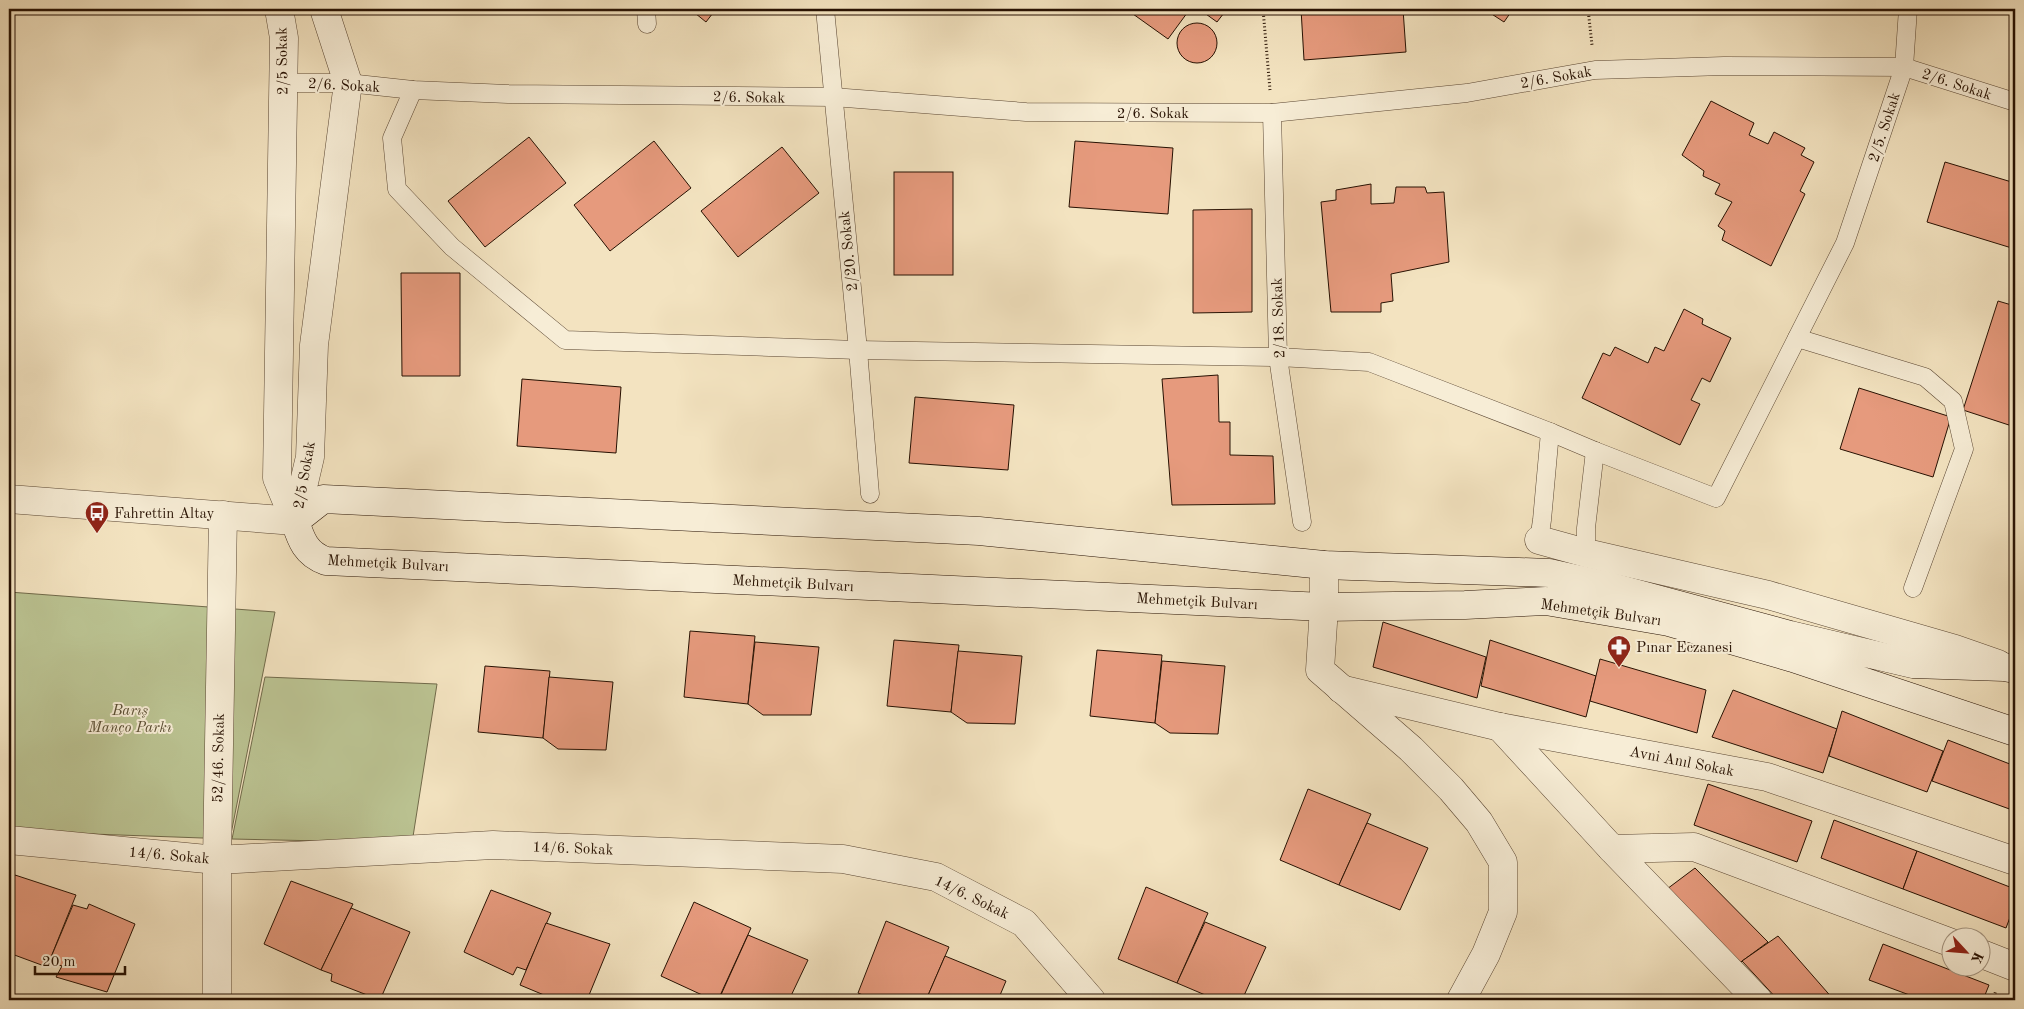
<svg xmlns="http://www.w3.org/2000/svg" width="2024" height="1009" font-family="'Old Standard TT',serif">
	<style>
		.green { fill: #bbc392; stroke: #716a4a }
		.building { fill: #e69a7d; stroke: #271102 }
		.lines { fill: none; stroke-linecap: round; stroke-linejoin: round }
		.service-casing { stroke: #5a4632; stroke-width: 19 }
		.minor-casing { stroke: #5a4632; stroke-width: 29 }
		.tertiary-casing { stroke: #5a4632; stroke-width: 29 }
		.secondary-casing { stroke: #271102; stroke-width: 29 }
		.path { stroke: #271102; stroke-width: 3; stroke-dasharray: 1 2.5; stroke-linecap: butt }
		.service { stroke: #f7edd6; stroke-width: 18 }
		.minor { stroke: #f7edd6; stroke-width: 28 }
		.tertiary { stroke: #f7edd6; stroke-width: 28 }
		.secondary { stroke: #f7edd6; stroke-width: 28 }
		.labels { text-anchor: middle; stroke-width: 4; stroke-linejoin: round; paint-order: stroke }
		.street-label { font-size: 15px; fill: #271102; stroke: #f7edd6 }
		.poi-label { font-size: 15px; fill: #271102; stroke: #f7edd6; text-anchor: start }
		.park-label { font-size: 15px; font-style: italic; fill: #5b4f34; stroke: #f7edd6 }
	</style>
	<rect width="100%" height="100%" fill="#f3e3c0"/>
	<filter id="stains"><feTurbulence type="fractalNoise" baseFrequency=".004" numOctaves="4"/><feColorMatrix values="0 0 0 0 .2 0 0 0 0 .09 0 0 0 0 .02 0 0 0 .5 -.17"/></filter>
	<radialGradient id="worn" r=".72"><stop offset=".6" stop-color="#630" stop-opacity="0"/><stop offset="1" stop-color="#630" stop-opacity=".3"/></radialGradient>
	<!-- green -->
	<g class="green">
		<polygon points="9,592 275,612 230,839 9,831"/>
		<polygon points="265,677 437,684 412,843 232,839"/>
	</g>
	<!-- building -->
	<g class="building">
		<polygon points="690,9 716,9 706,22"/>
		<polygon points="1126,9 1190,9 1168,39"/>
		<polygon points="1199,9 1227,9 1217,22"/>
		<polygon points="1301,9 1403,9 1406,52 1304,60"/>
		<polygon points="1484,9 1513,9 1504,22"/>
		<circle cx="1197" cy="43" r="20"/>
		<polygon points="1711,101 1754,123 1749,135 1768,144 1774,132 1805,148 1801,155 1814,162 1800,191 1805,194 1771,266 1722,240 1725,231 1718,226 1732,202 1715,194 1720,184 1703,176 1704,171 1682,155"/>
		<polygon points="529,137 566,183 485,247 448,201"/>
		<polygon points="654,141 691,188 610,251 574,205"/>
		<polygon points="1075,141 1173,148 1168,214 1069,207"/>
		<polygon points="782,147 819,193 738,257 701,211"/>
		<polygon points="1945,162 2015,183 2015,249 1927,222"/>
		<rect x="894" y="172" width="59" height="103"/>
		<polygon points="1371,184 1371,204 1394,203 1396,187 1425,187 1427,193 1444,192 1449,262 1391,274 1393,301 1381,303 1381,312 1331,312 1321,202 1336,200 1336,190"/>
		<polygon points="1252,209 1252,312 1193,313 1193,210"/>
		<polygon points="401,273 460,273 460,376 402,376"/>
		<polygon points="1998,301 2015,306 2015,427 1963,410"/>
		<polygon points="1684,309 1703,319 1702,324 1731,338 1710,382 1702,378 1691,400 1700,404 1680,445 1582,398 1603,353 1610,356 1615,347 1648,363 1655,347 1664,351"/>
		<polygon points="1218,375 1219,422 1230,422 1230,455 1273,456 1275,504 1172,505 1162,379"/>
		<polygon points="522,379 621,387 616,453 517,446"/>
		<polygon points="1859,388 1951,417 1933,477 1840,449"/>
		<polygon points="915,397 1014,405 1008,470 909,463"/>
		<polygon points="1383,622 1486,657 1477,698 1373,667"/>
		<polygon points="690,631 755,636 748,704 684,697"/>
		<polygon points="894,640 959,645 951,712 887,706"/>
		<polygon points="1490,640 1596,676 1586,717 1481,686"/>
		<polygon points="755,642 819,647 811,715 763,715 748,704"/>
		<polygon points="1097,650 1162,655 1155,723 1090,716"/>
		<polygon points="958,651 1022,656 1015,724 967,723 951,712"/>
		<polygon points="1600,659 1706,690 1697,733 1590,701"/>
		<polygon points="1162,661 1225,666 1218,734 1170,733 1155,723"/>
		<polygon points="485,666 550,671 543,738 478,732"/>
		<polygon points="549,677 613,682 606,750 558,749 543,738"/>
		<polygon points="1733,690 1837,729 1823,773 1712,737"/>
		<polygon points="1842,711 1943,751 1927,792 1829,756"/>
		<polygon points="1948,740 2015,766 2015,811 1932,781"/>
		<polygon points="1708,784 1812,821 1797,862 1694,825"/>
		<polygon points="1308,789 1371,814 1339,885 1280,860"/>
		<polygon points="1834,820 1917,851 1903,889 1821,858"/>
		<polygon points="1367,823 1428,848 1400,910 1339,885"/>
		<polygon points="1917,851 2015,889 2015,904 2006,928 1903,889"/>
		<polygon points="1695,868 1768,942 1734,967 1663,892"/>
		<polygon points="15,875 76,895 47,967 9,953 9,890"/>
		<polygon points="291,881 353,904 321,970 264,944"/>
		<polygon points="1146,887 1208,913 1177,983 1118,959"/>
		<polygon points="491,890 551,913 526,970 517,967 513,975 464,952"/>
		<polygon points="694,902 751,928 718,1000 713,1000 661,976"/>
		<polygon points="89,904 135,924 107,992 56,977 62,966 49,962 73,905 87,909"/>
		<polygon points="351,908 410,932 380,1000 331,981 332,974 321,970"/>
		<polygon points="886,921 949,947 926,1000 875,1000 858,993"/>
		<polygon points="1205,922 1266,947 1242,1000 1217,1000 1177,983"/>
		<polygon points="546,923 610,944 587,1000 556,1000 520,985"/>
		<polygon points="748,935 808,960 789,1000 728,1000 720,997"/>
		<polygon points="1778,936 1834,1000 1778,1000 1742,961"/>
		<polygon points="1883,944 1989,985 1983,1000 1923,1000 1869,980"/>
		<polygon points="945,956 1006,981 998,1000 926,1000"/>
		<polygon points="2015,987 2015,1000 2010,1000"/>
	</g>
	<g class="lines">
		<!-- service casing -->
		<g class="service-casing">
			<g id="service">
				<polyline points="646,9 647,24"/>
				<polyline points="825,9 858,350 870,494"/>
				<polyline points="284,83 348,83 413,90 508,94 833,97 1026,112 1272,113 1467,93 1595,70 1724,66 1904,67 2015,102"/>
				<polyline points="413,90 392,138 397,189 452,247 565,340 858,350 1278,357 1369,362 1550,432 1542,520 1539,540"/>
				<polyline points="1272,113 1278,357 1302,522"/>
				<polyline points="1797,338 1925,377 1953,401 1964,449 1913,588"/>
				<polyline points="1550,432 1595,451 1716,498 1845,243 1904,67 1908,9"/>
				<polyline points="1586,553 1586,528 1595,451"/>
			</g>
		</g>
		<!-- minor casing -->
		<g class="minor-casing">
			<g id="minor">
				<polyline points="279,9 284,38 277,478 295,521"/>
				<polyline points="9,499 295,521"/>
				<polyline points="295,521 310,457 314,345 348,83 324,9"/>
				<polyline points="1539,540 1586,553 1768,595 1955,649 1998,664"/>
				<polyline points="1341,689 1500,727 1767,777 2015,861"/>
				<polyline points="1500,727 1612,849 1694,847 1952,943"/>
				<polyline points="9,840 217,860 493,845 843,859 936,877 1024,923 1091,1000"/>
				<polyline points="1612,849 1758,1000"/>
				<polyline points="1982,954 2015,967"/>
				<polyline points="217,1000 217,860 223,515"/>
			</g>
		</g>
		<!-- tertiary casing -->
		<g class="tertiary-casing">
			<polyline id="tertiary" points="1324,565 1324,607 1320,670 1411,749 1451,789 1479,822 1503,862 1503,912 1486,954 1461,1000"/>
		</g>
		<!-- secondary casing -->
		<g class="secondary-casing">
			<path id="secondary" d="M2015,669L2004,667L1913,664L1790,635L1612,587L1549,573L1324,565L979,531L323,499L295,521C301,540 306,554 326,561L1324,607L1465,605L1546,601L1669,622L1793,658L2015,732"/>
		</g>
		<!-- path -->
		<g class="path">
			<polyline points="1263,9 1270,90"/>
			<polyline points="1588,9 1592,45"/>
			<polyline points="1993,1000 1996,990"/>
		</g>
		<!-- service -->
		<use href="#service" class="service"/>
		<!-- minor -->
		<use href="#minor" class="minor"/>
		<!-- tertiary -->
		<use href="#tertiary" class="tertiary"/>
		<!-- secondary -->
		<use href="#secondary" class="secondary"/>
	</g>
	<!-- icons -->
	<defs>
		<g id="bus-pin" transform="scale(1.25)"><path d="M0 17L-7.5 6A9.5 9.5 0 1 1 7.5 6Z" fill="#8f2418" stroke="#f7edd6"/><path d="M-5-6H5V4H4V6H2V4H-2V6H-4V4H-5ZM-3.5-4V0h7V-4ZM-3.5 1.2v1.5H-2V1.2ZM2 1.2v1.5H3.5V1.2Z" fill="#fff"/></g>
		<g id="pharmacy-pin" transform="scale(1.25)"><path d="M0 17L-7.5 6A9.5 9.5 0 1 1 7.5 6Z" fill="#8f2418" stroke="#f7edd6"/><path d="M-2-6h4v4h4v4h-4v4h-4v-4h-4v-4h4Z" fill="#fff"/></g>
	</defs>
	<g fill-rule="evenodd">
		<use href="#bus-pin" x="97" y="513"/>
		<use href="#pharmacy-pin" x="1619" y="647"/>
	</g>
	<g class="labels">
		<!-- street labels -->
		<g class="street-label">
			<text transform="translate(282 61) rotate(-91)" y="5">2/5 Sokak</text>
			<text transform="translate(1556 77) rotate(-10)" y="5">2/6. Sokak</text>
			<text transform="translate(1957 84) rotate(18)" y="5">2/6. Sokak</text>
			<text transform="translate(344 85) rotate(3)" y="5">2/6. Sokak</text>
			<text transform="translate(749 97) rotate(1)" y="5">2/6. Sokak</text>
			<text x="1153" y="118">2/6. Sokak</text>
			<text transform="translate(1884 127) rotate(-72)" y="5">2/5. Sokak</text>
			<text transform="translate(848 251) rotate(-96)" y="5">2/20. Sokak</text>
			<text transform="translate(1278 318) rotate(-92)" y="5">2/18. Sokak</text>
			<text transform="translate(304 475) rotate(-80)" y="5">2/5 Sokak</text>
			<text transform="translate(388 563) rotate(3)" y="5">Mehmetçik Bulvarı</text>
			<text transform="translate(793 583) rotate(3)" y="5">Mehmetçik Bulvarı</text>
			<text transform="translate(1197 601) rotate(3)" y="5">Mehmetçik Bulvarı</text>
			<text transform="translate(1601 612) rotate(8)" y="5">Mehmetçik Bulvarı</text>
			<text transform="translate(218 758) rotate(-89)" y="5">52/46. Sokak</text>
			<text transform="translate(1682 761) rotate(11)" y="5">Avni Anıl Sokak</text>
			<text transform="translate(573 848) rotate(2)" y="5">14/6. Sokak</text>
			<text transform="translate(169 855) rotate(5)" y="5">14/6. Sokak</text>
			<text transform="translate(972 897) rotate(26)" y="5">14/6. Sokak</text>
		</g>
		<!-- poi labels -->
		<g class="poi-label">
			<text x="114" y="518">Fahrettin Altay</text>
			<text x="1636" y="652">Pınar Eczanesi</text>
		</g>
		<!-- park labels -->
		<g class="park-label">
			<text x="130" y="715">Barış<tspan x="130" dy="17">Manço Parkı</tspan></text>
		</g>
	</g>
	<!-- margin -->
	<rect width="2024" height="1009" fill="none" stroke="#f3e3c0" stroke-width="30"/>
	<rect x="10" y="10" width="2004" height="989" fill="none" stroke="#271102" stroke-width="2.5"/>
	<rect x="15" y="15" width="1994" height="979" fill="none" stroke="#271102"/>
	<!-- north arrow -->
	<g transform="translate(1966 952) rotate(116)"><circle r="24" fill="#f7edd6" stroke="#a49581"/>
	<path d="M0-4L9 19L0 12L-9 19Z" fill="#8f2418"/>
	<text y="-8" font-size="14" font-weight="bold" text-anchor="middle" fill="#271102">K</text>
	</g>
	<!-- scale -->
	<path d="M35 966v8h90v-8" fill="none" stroke="#271102" stroke-width="2.5"/>
	<text x="42" y="966" font-size="15" fill="#271102" stroke="#f7edd6" stroke-width="4" paint-order="stroke">20 m</text>
	<rect width="100%" height="100%" filter="url(#stains)"/>
	<rect width="100%" height="100%" fill="url(#worn)"/>
</svg>
